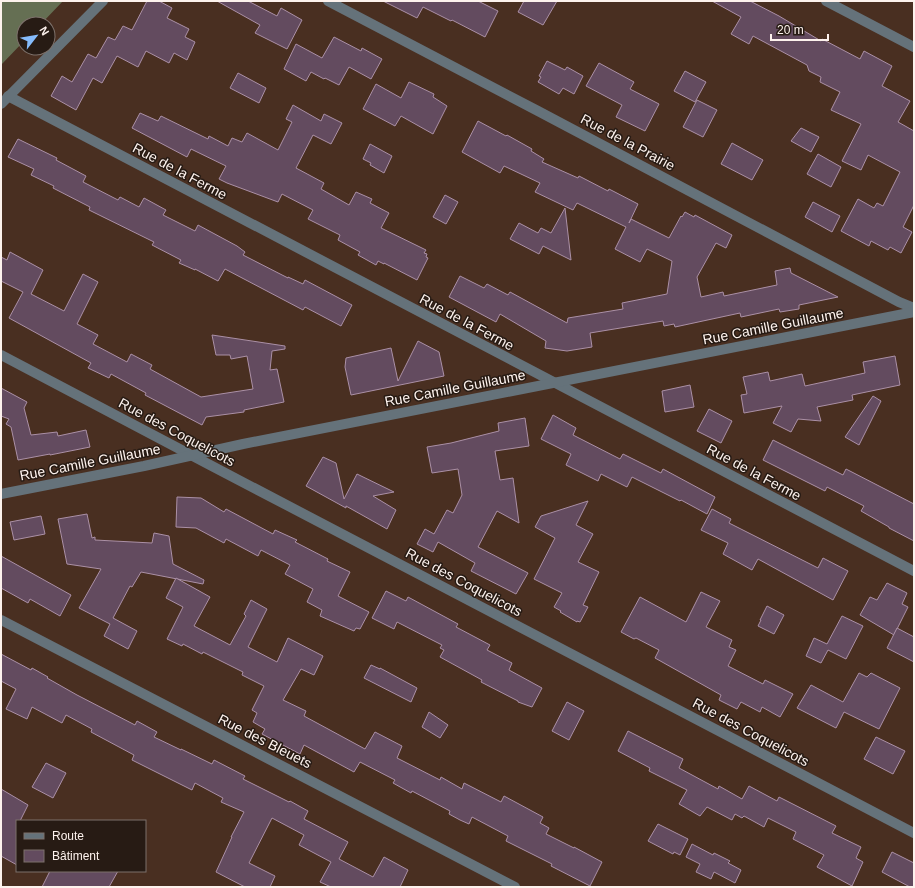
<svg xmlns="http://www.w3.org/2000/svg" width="915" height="888" font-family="Arial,sans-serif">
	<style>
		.forest { fill: #656f53 }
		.building { fill: #634b5f; stroke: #ab90a6 }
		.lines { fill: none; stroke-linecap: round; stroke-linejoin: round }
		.minor { stroke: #65727a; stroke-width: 10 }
		.labels { text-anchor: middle; stroke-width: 3; stroke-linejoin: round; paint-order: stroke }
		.street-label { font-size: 14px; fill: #fdf2ed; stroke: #271b14 }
	</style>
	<rect width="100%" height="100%" fill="#492f21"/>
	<!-- forest -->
	<polygon class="forest" points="1,1 63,1 41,24 24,24 24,41 1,65"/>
	<!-- building -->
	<g class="building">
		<polygon points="147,1 159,1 172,8 167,18 189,29 185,37 195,42 187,60 174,53 169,63 146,51 138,67 117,56 102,83 93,78 76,110 51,96 62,76 72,82 88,54 96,58 108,37 115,40 123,26 132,30"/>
		<polygon points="217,1 248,1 277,16 281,8 302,20 287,49 255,33 260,25"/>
		<polygon points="383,1 478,1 498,11 485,37 452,20 451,21 423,7 417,18"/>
		<polygon points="524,1 557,1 543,25 518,12"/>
		<polygon points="712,1 750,1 779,16 821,41 822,39 860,59 864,51 892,66 882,86 910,101 898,122 914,131 914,205 903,227 912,232 901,253 890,247 888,250 871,241 869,246 841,231 858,199 874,208 877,203 883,206 900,172 868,155 861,170 842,161 861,124 831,110 840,92 820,82 821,77 809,71 807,65 753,36 749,44 731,34 741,17"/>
		<polygon points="334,37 361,51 362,48 382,59 371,79 349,67 339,85 325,78 324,79 311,72 306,81 284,69 296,44 322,58"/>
		<polygon points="547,61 565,70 567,67 583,76 574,94 563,88 559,94 538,82 541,77 539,76"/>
		<polygon points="599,63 634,82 630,89 659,104 645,131 616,117 622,105 586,86"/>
		<polygon points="685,71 706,82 695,102 674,91"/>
		<polygon points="238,73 266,88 259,103 230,88"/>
		<polygon points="409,82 434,94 433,97 447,106 433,134 401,116 395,126 363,109 376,84 401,98"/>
		<polygon points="697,100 717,110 703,137 683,127"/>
		<polygon points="293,105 321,121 324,114 342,123 331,144 313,135 296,168 324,183 321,189 349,205 356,192 372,199 370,203 389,213 381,228 426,250 424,253 427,254 426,257 428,258 417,280 384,263 384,264 378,261 376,265 358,255 360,252 338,240 340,235 308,219 313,210 282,194 278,202 227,183 219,179 226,166 191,149 187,157 132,128 140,113 158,121 161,116 208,139 209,136 228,146 232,138 242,142 247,133 278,150 292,122 286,119"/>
		<polygon points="478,121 506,136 507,135 532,149 531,151 544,159 542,162 578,178 579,176 608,191 609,189 638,204 629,223 631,219 669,238 681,216 682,217 685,212 694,217 695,215 732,235 726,248 716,243 697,277 701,297 723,292 724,296 777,285 775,271 790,268 791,273 838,297 799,305 799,309 780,312 779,309 741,317 740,313 675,327 674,324 664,326 663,321 590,333 592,347 567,351 545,348 546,341 500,314 496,322 449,297 460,276 484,288 487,284 508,295 510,292 567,323 568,318 623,309 622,303 667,294 672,261 647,249 640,262 615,249 626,227 577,203 573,210 535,192 540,183 504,166 500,173 462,152"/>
		<polygon points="801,128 819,137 811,152 791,141"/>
		<polygon points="18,139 57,158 56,160 86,176 83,182 118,200 120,197 139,207 144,198 166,210 163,215 195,231 198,225 237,246 245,252 243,255 288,278 288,277 303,284 305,280 352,305 341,326 305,307 303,310 225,269 218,281 195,269 195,270 186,266 179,263 181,260 152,245 154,242 89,210 90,207 53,188 54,186 31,175 34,169 8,157"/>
		<polygon points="732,143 763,160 752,180 721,164"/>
		<polygon points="370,144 392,156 384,173 370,165 371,163 363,159"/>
		<polygon points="818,154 841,167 831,187 807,174"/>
		<polygon points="445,195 458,202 446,224 433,217"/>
		<polygon points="813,202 840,216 832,232 805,217"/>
		<polygon points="565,208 571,260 543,246 539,254 510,239 519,223 538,233 541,228 551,233"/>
		<polygon points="10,252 43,270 31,294 64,311 83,274 98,282 77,324 98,335 93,344 127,362 131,354 152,365 150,369 201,397 253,389 247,356 231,359 230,355 216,355 212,335 285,346 285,349 272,351 270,370 277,369 284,402 244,410 244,412 206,417 202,425 145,395 146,393 111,374 109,378 88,368 91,363 9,318 23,292 1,281 1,257 7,260"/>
		<polygon points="418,341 439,352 444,376 351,395 345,367 346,358 391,348 398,381"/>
		<polygon points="895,356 900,385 852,395 853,400 817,407 821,421 798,419 791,432 773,423 782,406 744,413 741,395 747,394 743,377 768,372 770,381 802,374 805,386 865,373 863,362"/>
		<polygon points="690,385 694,407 665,412 662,391"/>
		<polygon points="1,388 27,402 24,408 31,435 57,432 58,436 86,430 90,447 50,455 50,454 18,460 11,427 6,424 9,419 1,416"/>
		<polygon points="873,396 881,401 859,445 845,437"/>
		<polygon points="709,409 732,421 721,443 697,431"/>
		<polygon points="553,415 576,428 573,435 620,459 623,454 661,473 663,469 715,497 707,514 681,500 680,501 632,477 627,487 601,474 598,481 566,465 571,454 541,439"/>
		<polygon points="525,418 529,446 495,451 500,480 513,478 519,523 497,511 478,547 528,573 516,594 471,571 475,563 438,542 433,552 417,544 425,529 434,534 447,510 453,513 462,495 458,469 432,473 427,447 451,443 499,431 498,423"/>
		<polygon points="773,440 843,475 846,469 914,504 914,541 889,528 889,527 861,511 864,506 827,487 825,491 763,460"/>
		<polygon points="323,457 336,463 344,499 357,474 394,492 373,496 396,510 387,529 346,506 346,508 306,486"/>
		<polygon points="177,497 201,498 224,512 226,509 273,534 275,530 297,540 295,542 328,559 327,561 350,572 338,596 369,612 360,629 356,628 354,631 320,616 322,610 307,602 313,589 285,574 290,565 261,550 258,556 226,539 224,543 196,528 176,527"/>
		<polygon points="588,501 576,525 593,534 578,562 599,572 583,605 588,607 580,622 577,621 577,622 560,612 561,611 554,607 562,593 534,579 555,538 535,527 541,516"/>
		<polygon points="712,509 731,519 729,523 818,568 823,558 848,571 833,600 758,559 752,570 723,554 728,543 701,530"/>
		<polygon points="87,514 92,538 95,537 95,540 152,543 154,533 169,536 173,564 204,580 203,584 141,572 132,587 130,586 113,618 137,631 128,649 104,636 110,624 79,608 101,569 67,564 58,519"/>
		<polygon points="41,516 45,534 14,540 10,522"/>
		<polygon points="1,556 71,595 60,616 30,599 28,603 1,588"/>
		<polygon points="176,578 210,597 194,626 230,645 246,616 244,614 251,600 267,609 248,647 277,662 288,638 323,656 314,675 301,669 283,700 306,711 304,716 365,749 375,732 402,746 397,758 440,780 441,777 462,789 464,783 501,802 504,796 543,817 540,823 549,828 546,834 574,848 574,847 602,862 590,886 551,866 552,864 506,841 508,836 472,817 469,824 460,820 449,814 450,811 412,791 411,793 393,783 395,780 360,762 354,772 304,745 300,754 262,734 265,729 253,722 257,713 252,710 264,686 242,675 243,672 203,652 202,654 183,644 182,646 167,639 183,607 166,598"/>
		<polygon points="887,583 907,593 902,604 908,607 894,635 860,615 870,597 877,600"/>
		<polygon points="386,591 406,601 408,597 458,624 456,627 490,645 487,650 512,663 509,670 542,688 532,707 518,702 518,701 481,682 482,680 440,657 444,650 440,648 442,645 397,622 394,629 372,618"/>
		<polygon points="701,592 720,601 706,627 732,640 729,647 736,650 728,666 763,684 765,680 793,694 780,717 762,707 760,712 741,702 737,709 719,700 721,695 655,658 659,650 636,638 634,639 621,632 640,597 686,622"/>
		<polygon points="767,606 784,615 774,634 758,626 761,620 760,620"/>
		<polygon points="842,616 863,626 846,659 828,650 821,663 806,656 814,638 827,644"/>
		<polygon points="897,628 914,637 914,662 887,648"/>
		<polygon points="1,654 31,670 32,668 48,677 47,678 77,695 135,725 137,721 157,732 154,737 181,750 181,749 212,764 214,760 245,776 243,779 289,802 290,801 308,811 304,819 348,842 339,859 373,877 384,857 408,870 400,887 331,887 320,882 331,862 299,845 304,835 272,818 249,863 275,876 270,887 245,887 216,872 232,837 231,837 244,812 221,802 223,798 195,783 192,790 132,760 134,755 91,732 92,729 66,715 62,723 32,707 27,719 6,709 16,689 1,681"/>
		<polygon points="371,665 380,669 380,668 417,688 411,702 364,678"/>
		<polygon points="859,673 867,677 871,673 900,688 879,729 844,712 836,728 797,708 811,685 843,702"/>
		<polygon points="567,702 584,711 569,740 552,731"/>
		<polygon points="429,712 448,725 440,738 422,727"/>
		<polygon points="628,731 683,759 679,768 718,789 719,786 742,799 749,786 777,801 779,797 836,826 832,833 861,847 856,858 863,862 852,886 817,867 824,855 793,839 796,832 768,818 764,827 744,816 742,818 735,814 732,820 707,807 700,816 679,804 687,790 649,771 650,768 618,751"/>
		<polygon points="876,737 905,751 893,774 864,759"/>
		<polygon points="46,763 66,773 53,798 32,787"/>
		<polygon points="1,789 28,805 20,821 17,821 17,865 1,856"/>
		<polygon points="658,824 688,839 680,855 674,852 673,854 648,841"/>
		<polygon points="692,844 713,855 714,853 730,861 728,863 741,870 735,883 714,872 711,879 696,872 700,864 686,857"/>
		<polygon points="892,852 914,863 914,887 910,887 882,872"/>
		<polygon points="50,871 118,871 109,887 42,887"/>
	</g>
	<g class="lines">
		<!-- minor -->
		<g class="minor">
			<polyline points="328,1 538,111 899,302 914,308"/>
			<polyline points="826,1 914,47"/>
			<polyline points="8,96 914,571"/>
			<polyline points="1,104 103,1"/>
			<polyline points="1,355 210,465 914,833"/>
			<polyline points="1,494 144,466 243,444 914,312"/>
			<polyline points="1,620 515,887"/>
		</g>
	</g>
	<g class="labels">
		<!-- street labels -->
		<g class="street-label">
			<text transform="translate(628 142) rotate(28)" y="5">Rue de la Prairie</text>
			<text transform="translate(180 171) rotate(28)" y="5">Rue de la Ferme</text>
			<text transform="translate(467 322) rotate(28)" y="5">Rue de la Ferme</text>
			<text transform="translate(773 326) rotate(-11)" y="5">Rue Camille Guillaume</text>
			<text transform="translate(455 388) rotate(-11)" y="5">Rue Camille Guillaume</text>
			<text transform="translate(177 432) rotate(28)" y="5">Rue des Coquelicots</text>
			<text transform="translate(90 462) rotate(-11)" y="5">Rue Camille Guillaume</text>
			<text transform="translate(754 472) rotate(28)" y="5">Rue de la Ferme</text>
			<text transform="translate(464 582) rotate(28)" y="5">Rue des Coquelicots</text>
			<text transform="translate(751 732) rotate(28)" y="5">Rue des Coquelicots</text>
			<text transform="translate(265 741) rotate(27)" y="5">Rue des Bleuets</text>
		</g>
	</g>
	<!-- border -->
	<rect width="915" height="888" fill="none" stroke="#fdf2ed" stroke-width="4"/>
	<!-- legend -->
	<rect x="16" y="820" width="130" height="52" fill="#271b14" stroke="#7d716b"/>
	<rect x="24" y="833" width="20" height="6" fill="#65727a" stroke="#7d716b"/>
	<text x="52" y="840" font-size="12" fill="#fdf2ed">Route</text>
	<rect x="24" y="850" width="20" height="12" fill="#634b5f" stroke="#7d716b"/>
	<text x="52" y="860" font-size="12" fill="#fdf2ed">Bâtiment</text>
	<!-- north arrow -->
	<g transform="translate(36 36) rotate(59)"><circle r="19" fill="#271b14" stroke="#7d716b"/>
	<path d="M0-3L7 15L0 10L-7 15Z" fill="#85bbfb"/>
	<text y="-6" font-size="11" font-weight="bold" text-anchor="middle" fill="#fdf2ed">N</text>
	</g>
	<!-- scale -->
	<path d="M771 34v6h57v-6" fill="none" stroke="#fdf2ed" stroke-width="2"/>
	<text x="777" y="34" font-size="12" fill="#fdf2ed" stroke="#271b14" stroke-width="3" paint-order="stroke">20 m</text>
</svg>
